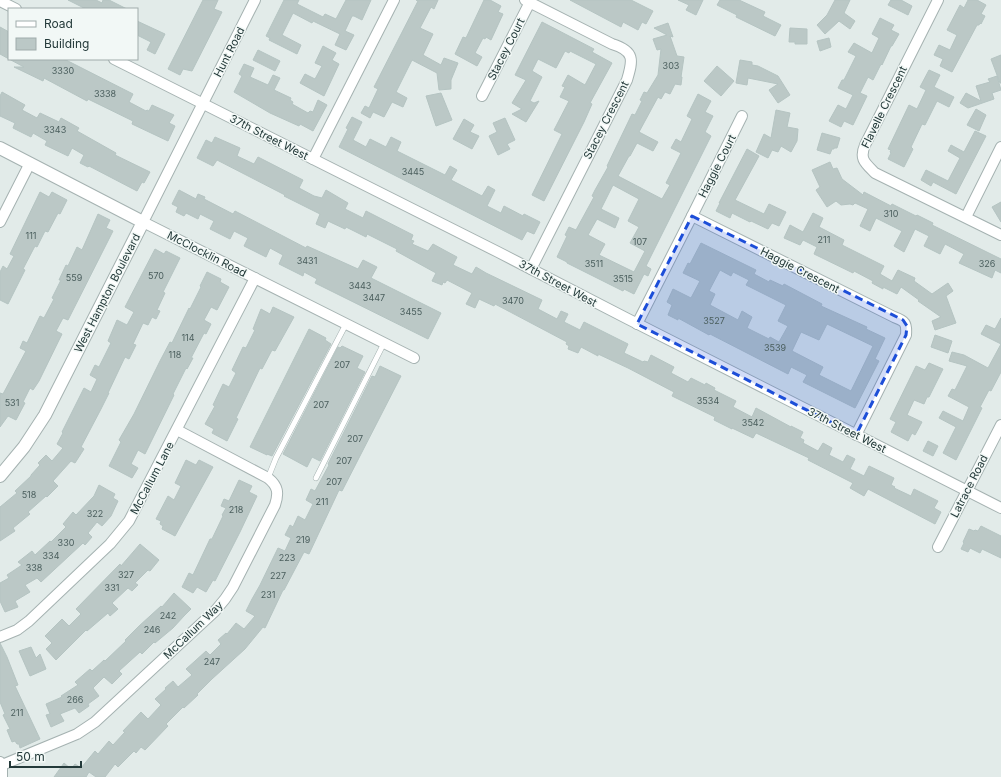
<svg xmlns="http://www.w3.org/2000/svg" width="1001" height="777" font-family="Inter,sans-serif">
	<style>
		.building { fill: #bbc8c6; stroke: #b5c4c2; fill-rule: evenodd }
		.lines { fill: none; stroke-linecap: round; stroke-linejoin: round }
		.service-casing { stroke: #a5b2b1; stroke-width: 6 }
		.minor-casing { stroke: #a5b2b1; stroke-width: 12 }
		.tertiary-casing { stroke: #a5b2b1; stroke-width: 14 }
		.service { stroke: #fff; stroke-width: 5 }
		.minor { stroke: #fff; stroke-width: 10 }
		.tertiary { stroke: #fff; stroke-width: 12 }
		.marked { fill: #1d4ed8; fill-opacity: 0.2; stroke: #1d4ed8; stroke-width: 3; stroke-dasharray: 8 5; stroke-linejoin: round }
		.labels { text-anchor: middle; stroke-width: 3; stroke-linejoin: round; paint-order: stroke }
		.number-label { font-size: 9px; fill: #4a5e5d }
		.street-label { font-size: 11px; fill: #243a3a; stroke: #f2f8f6 }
	</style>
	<rect width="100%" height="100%" fill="#e2ebe9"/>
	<!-- building -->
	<g class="building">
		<polygon points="68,0 96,0 102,3 103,0 109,0 127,9 86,9"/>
		<polygon points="203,0 218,0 214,9 222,12 192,71 183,69 180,75 168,69"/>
		<polygon points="284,0 299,0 297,4 323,17 325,14 336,19 346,0 371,0 362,20 354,16 352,16 345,31 354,35 346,50 335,45 340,34 313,21 312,23 293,13 282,35 301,45 297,54 269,40 270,38 266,36"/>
		<polygon points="416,0 438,0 434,9 431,7 420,28 433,34 423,55 441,65 444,58 458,63 451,80 451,89 439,90 437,73 412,60 396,92 407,98 403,107 392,102 384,117 373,112 370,118 361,113 365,106 369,108 378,89 374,87 418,1"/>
		<polygon points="484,0 490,0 501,6 498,12 503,14 491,40 486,37 485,39 483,38 475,53 482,57 477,66 455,54 463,37 466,38"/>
		<polygon points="570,0 631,0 653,11 646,24 642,22 638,30 623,22 621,27"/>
		<polygon points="678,0 703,0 696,15 686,10 689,5"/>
		<polygon points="720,0 739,0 765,12 763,16 781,25 775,36 736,17 737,15 717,5"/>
		<polygon points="835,0 850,0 844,13 855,21 850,29 839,21 825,34 817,25 827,15"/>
		<polygon points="891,0 901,0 912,6 908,15 888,5"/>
		<polygon points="968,0 977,0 986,5 981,14 985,16 981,24 980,23 979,25 977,25 952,72 940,66 943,59 934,55 939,45 950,50 957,35 947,30 960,5 964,8"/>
		<polygon points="880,18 894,25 891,30 899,34 892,46 891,46 882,65 881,64 873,80 868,77 860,93 867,96 853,125 844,121 841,127 829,121 838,105 846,109 853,95 838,88 842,80 844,80 856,56 848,52 854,43 872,53 879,38 872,34"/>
		<polygon points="137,21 165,34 155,54 147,50 151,42 137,35"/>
		<polygon points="542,22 594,49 592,52 612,63 590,103 592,104 584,122 544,201 532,195 562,134 554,130 569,101 560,97 565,87 562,86 568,75 585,85 596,64 570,51 569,53 565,51 556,68 538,59 532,71 542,77 530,101 534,103 539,101 526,122 512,114 522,109 512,103 526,80 515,75"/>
		<path d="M668,23L673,37L670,36L677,56L684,57L681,77H682L681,85L675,84L670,94L665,92L661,99L658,97L639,132L658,142L653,151L637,143L630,156H629L618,176L662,199L670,185L666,183L681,153L671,148L676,139L681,142L692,119L687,116L698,94L711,101L705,112L713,116L705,132L711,136L646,266L651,269L648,276L644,274L634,294L624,289L623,291L567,263V262L557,257L567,236L565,235L569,227L576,230L594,197L592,196L595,190L608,167L607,166L632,114L635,115L642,101L640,100L644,92L647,93L658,75L661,49L657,50L653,39L667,35L654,28ZM613,185L639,199L628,221L639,227L630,243L645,251L634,272L599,255L605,244L588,235L597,219L615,228L619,218L601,209Z"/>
		<polygon points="0,27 9,32 9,59 0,54"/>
		<polygon points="790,28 807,29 807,44 795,44 795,42 789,42"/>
		<polygon points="829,38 831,47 820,51 817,41"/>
		<polygon points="323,46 336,53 332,60 339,64 324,96 300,83 305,74 315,79 322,66 315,63"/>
		<polygon points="258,50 280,61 275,71 253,60"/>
		<polygon points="1001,55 1001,83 1000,83 991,59"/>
		<polygon points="9,59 64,59 133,94 129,102 146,111 147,110 149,111 152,105 174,115 169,123 175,126 168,141 132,124 133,121 88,99 87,101 44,78 43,81 14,67 24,67"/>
		<polygon points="740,60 752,62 752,65 758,66 778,76 790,95 778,103 769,90 778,84 748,78 747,85 736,83"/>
		<polygon points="244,64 254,68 250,77 268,85 273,75 280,78 274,90 291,98 290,100 293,102 292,104 308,113 310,111 313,112 318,100 327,105 313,131 300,124 299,126 270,113 234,92 242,76 239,74"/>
		<polygon points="717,66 734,81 721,96 704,81"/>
		<polygon points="929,70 940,75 934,87 954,97 949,107 937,101 925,125 922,124 911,147 913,149 904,167 888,159 891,153 890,152 891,150 888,149 909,105 917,109 926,90 920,87"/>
		<polygon points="997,76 1001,90 992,93 994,99 968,108 960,103 966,93 981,101 976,86 990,82 988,79"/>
		<polygon points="2,92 25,105 22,110 37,118 40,113 59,122 61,118 79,128 77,131 116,153 115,155 150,172 144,183 142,182 137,191 89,166 88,167 80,163 84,155 72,148 68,156 45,145 47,141 33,133 31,137 13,128 15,123 0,116 0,96"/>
		<polygon points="441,93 452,120 436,126 426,96"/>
		<polygon points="976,109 986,115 979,131 967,125"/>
		<polygon points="776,110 790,113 787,127 798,129 797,141 791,152 781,146 778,152 772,150 768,158 756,152 764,134 771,138"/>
		<polygon points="352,117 362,122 353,140 366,147 370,139 386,147 391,137 401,142 397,151 445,175 450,166 457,170 451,180 482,196 488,186 495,190 487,206 501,213 504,206 523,216 524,214 540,222 534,234 527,231 522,240 339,147 348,129 346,128"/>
		<polygon points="505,118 515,140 507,144 510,149 498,155 489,136 497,132 493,123"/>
		<polygon points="464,119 474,125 470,132 479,136 472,149 453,139"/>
		<polygon points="975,131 986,136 956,194 933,182 931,186 921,180 926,170 948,181 960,158 948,151 951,145 964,152"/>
		<polygon points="822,133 840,138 837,148 834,148 834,149 832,149 830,154 817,150"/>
		<polygon points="215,137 240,148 237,156 254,164 258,157 303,180 299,188 314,196 322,198 326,190 348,203 345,209 363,218 366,211 413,235 411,240 414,241 412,244 428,251 433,244 444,250 457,257 453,265 472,274 476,267 486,273 542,300 538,309 557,319 561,311 568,314 564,322 580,330 584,322 628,344 624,353 643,362 644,361 648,362 651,355 674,367 671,373 688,382 691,378 705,385 706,383 715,388 714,390 736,401 733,407 752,417 756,408 791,427 791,426 803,432 800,438 804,440 803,443 818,451 823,443 832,448 829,455 843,462 847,455 855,459 850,469 864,476 869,466 894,478 891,485 895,487 894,488 911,496 914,489 938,501 934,508 941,512 935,524 868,489 864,496 850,488 853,483 808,460 809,458 756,433 753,438 732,428 732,429 714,420 715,417 672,396 674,392 628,368 598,354 598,356 581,347 578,353 568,349 569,346 566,344 567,342 495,304 494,306 479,299 475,308 466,304 472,293 447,280 445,283 443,282 442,285 432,281 436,273 396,251 397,249 367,234 366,237 346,227 345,229 328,221 325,228 316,224 320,214 284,196 285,195 217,160 213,166 197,158 206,140 212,143"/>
		<polygon points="747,149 759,156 735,200 764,214 769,204 786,212 779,226 772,223 768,229 751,221 750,222 732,213 730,218 716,211 720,203 719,203"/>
		<polygon points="830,162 833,169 837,168 842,179 863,195 864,192 891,206 892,204 916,216 917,215 933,223 932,225 1001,259 1001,273 995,270 992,278 959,263 964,254 945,244 940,254 924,246 929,236 915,229 904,252 894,246 902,231 876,218 870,231 860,226 868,209 855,203 853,205 850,204 841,205 836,201 827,207 816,190 820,187 812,170"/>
		<polygon points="179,190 196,199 198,194 205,197 204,199 233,214 235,211 306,248 307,246 358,269 363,260 377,267 371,278 441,313 428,339 315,283 317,279 304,272 303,276 279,264 283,255 270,248 266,257 244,246 248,238 234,231 230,239 210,229 214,221 200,214 198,219 186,213 184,216 176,212 178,207 172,204"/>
		<polygon points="40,192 49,197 52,192 67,200 60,214 58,213 48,232 45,231 37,247 35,246 23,269 25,270 8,304 0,300 0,272 3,266 7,269 14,256 10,254"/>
		<polygon points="1001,202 1001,222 992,207"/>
		<polygon points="813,213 823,218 819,227 844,240 842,245 884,266 880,274 892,281 898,270 915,278 914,281 932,294 948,283 953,291 946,296 956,323 935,330 932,321 941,317 918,301 919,300 901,287 897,294 883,287 883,289 872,283 873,281 854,271 853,273 814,254 817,247 803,240 800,245 784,238 790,225 803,232"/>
		<polygon points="98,214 110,220 106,228 113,231 68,320 63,318 56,331 62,334 39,381 33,390 30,388 23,402 25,403 16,420 8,416 0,427 0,393 3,394 26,351 20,348 23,341 27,343 40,316 44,318 54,299 52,298 61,280 59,280 66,265 68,266 77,247 82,250"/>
		<path d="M701,243L756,270L754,274L769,282L770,280L783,286L784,284L822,304L821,306L867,327L866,329L885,338L875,359L879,361L855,408L803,382L807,375L791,367L788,374L710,334L709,335L678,318V320L668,315L672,305L667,302L673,289L691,298L700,281L683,273L688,263L690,264ZM720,270L731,276L733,272L749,280L746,285L786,305L778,321L788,326L779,342L770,337L769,339L747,328L752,317L742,311L738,320L710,305L715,294L709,291ZM827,324L873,346L851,391L819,375L823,367L792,351L801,332L819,340Z"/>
		<polygon points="155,249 164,254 166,251 180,258 163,292 165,293 157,310 160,311 156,319 152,317 148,325 143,323 133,344 136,345 129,359 125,357 108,393 109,393 101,409 81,447 84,449 75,463 71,461 53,481 58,486 47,497 46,496 28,512 30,514 13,528 15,531 0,541 0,507 17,493 15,491 31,476 31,475 40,465 38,463 46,455 52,461 63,448 57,444 63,433 62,432 84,388 91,392 97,379 90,375 95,365 99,367 111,343 108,341 117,320 127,325 134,312 125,307"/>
		<polygon points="207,272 221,279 220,282 229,287 217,310 211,307 204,320 211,324 206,334 204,333 191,358 193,358 187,369 186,368 173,394 174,395 145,454 138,450 131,464 138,468 132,478 109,466 121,442 119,440 134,414 160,361 170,342 172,343 189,308 190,309 201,287 200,286"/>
		<polygon points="273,307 294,317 275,351 272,350 262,369 260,368 236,418 238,419 227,441 212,433 214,429 205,424 215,406 213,405 223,384 229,387 236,373 232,370 243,347 246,348 255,330 253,329 261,309 270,314"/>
		<polygon points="1001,318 1001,372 991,391 989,390 980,407 982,408 956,460 943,453 956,427 939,418 943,411 963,421 969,407 948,396 952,389 955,390 967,366 949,361 952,352 964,355 988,368 1001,344 981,334 986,325 995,329"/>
		<polygon points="309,329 326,338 325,340 331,344 272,456 267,454 267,455 250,447"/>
		<polygon points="935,335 952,341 948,353 931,347"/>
		<polygon points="342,346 363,356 357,368 365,372 320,461 312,457 307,467 283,454 338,347 340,348"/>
		<polygon points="929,363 943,369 929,397 927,397 924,404 914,400 907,415 922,422 915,435 912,433 908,441 891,432 896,422 890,419 916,366 925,370"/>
		<polygon points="380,366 401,376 342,491 339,490 309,554 304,552 284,590 283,590 265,628 263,627 245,649 212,679 197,694 198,695 184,708 183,707 166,724 168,726 145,750 141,747 136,753 134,751 118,767 115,764 105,777 96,777 89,772 86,777 54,777 64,763 71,769 75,764 81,768 95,751 98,754 109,741 113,745 125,732 123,731 141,712 148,719 161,705 155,699 166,689 165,688 173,681 178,687 192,675 186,669 195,661 206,651 210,655 221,644 218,640 226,633 227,634 236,623 244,629 255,616 246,611 252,599 260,585 278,548 285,551 291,538 285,535 290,525 293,527 298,516 305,520 313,504 306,500 311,489 315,491 329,465 328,464 372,376 375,377"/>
		<polygon points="928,441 938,446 933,456 923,451"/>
		<polygon points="186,460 196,465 199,460 213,467 175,536 162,529 163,526 160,524 161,521 156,519 168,496 174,500 181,486 175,483"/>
		<polygon points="239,480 252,486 249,492 257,496 240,532 215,581 213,580 206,592 197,587 193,593 182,587 189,573 193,575 210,539 212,539 223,516 222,515 226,508 221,506 224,499 229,501"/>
		<polygon points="99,485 115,494 113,498 118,501 111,516 102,526 97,522 88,533 92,537 85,545 83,543 41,582 37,578 25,585 30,592 15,601 18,607 5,612 0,601 0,583 9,578 7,575 22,565 18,562 32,551 35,555 50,541 51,542 66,527 63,524 73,512 76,515 94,496"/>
		<polygon points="981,526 1001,536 1001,558 982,549 980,553 970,548 968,552 961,549 964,543 963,542 969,529 974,531 975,530 978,531"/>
		<polygon points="140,544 159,560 150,571 148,570 135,583 138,585 132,591 128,588 112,603 118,609 110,616 108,613 87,631 86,630 56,660 46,649 52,643 45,636 62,619 69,626 81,614 76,609 120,564 121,566"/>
		<polygon points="174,593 191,609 184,616 173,628 155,643 154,642 142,654 140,652 119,671 122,674 112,684 104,677 93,688 99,696 88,704 89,706 79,713 75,708 60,714 64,721 51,727 46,715 50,714 46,704 62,697 61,696 78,685 75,682 90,669 92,671 104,660 105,661 126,641 125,640 139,626 161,606 162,607"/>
		<polygon points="0,643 7,657 18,685 15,686 40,739 20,748 19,744 17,744 15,741 12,742 7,730 10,729 3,715 5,714 0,702"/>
		<polygon points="31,647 36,658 40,654 46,669 30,676 19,651"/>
	</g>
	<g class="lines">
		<!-- service casing -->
		<g class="service-casing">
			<g id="service">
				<polyline points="268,478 276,458 346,324"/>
				<polyline points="316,478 384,343"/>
			</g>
		</g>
		<!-- minor casing -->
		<g class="minor-casing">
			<g id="minor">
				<polyline points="255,0 143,222 414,358"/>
				<path d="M525,0L612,44C635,51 633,60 627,80L531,269"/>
				<path d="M938,0L865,145C859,159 865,163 875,173L1001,235"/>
				<polyline points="0,1 16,9"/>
				<polyline points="114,59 498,252 628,319 1001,508"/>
				<polyline points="482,96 530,2"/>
				<polyline points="313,159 394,0"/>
				<polyline points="692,216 742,116"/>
				<polyline points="966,217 1001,147"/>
				<polyline points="0,222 30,163"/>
				<path d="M637,324L692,216L894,317C905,321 907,323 906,335L856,435"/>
				<polyline points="938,547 1001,425"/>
				<polyline points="0,637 17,630 29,621 110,544 129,521 255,278"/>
				<polyline points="0,762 2,765 2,777"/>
				<path d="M2,765L77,734L95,722L215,611L225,599L233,587L275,505C279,493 278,486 268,478L177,430"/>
			</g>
		</g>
		<!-- tertiary casing -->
		<g class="tertiary-casing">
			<polyline id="tertiary" points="0,148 143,222 45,415 24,447 0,476"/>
		</g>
		<!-- service -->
		<use href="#service" class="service"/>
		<!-- minor -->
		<use href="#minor" class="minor"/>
		<!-- tertiary -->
		<use href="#tertiary" class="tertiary"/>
	</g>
	<!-- marked area -->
	<path class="marked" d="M692,216L903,320L907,326L906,335L856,435L637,324Z"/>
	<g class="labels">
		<!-- number labels -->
		<g class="number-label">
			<text x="671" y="69">303</text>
			<text x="63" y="74">3330</text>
			<text x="105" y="97">3338</text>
			<text x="55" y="133">3343</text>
			<text x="413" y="175">3445</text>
			<text x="891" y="217">310</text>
			<text x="31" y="239">111</text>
			<text x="824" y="243">211</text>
			<text x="640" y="245">107</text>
			<text x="307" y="264">3431</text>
			<text x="594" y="267">3511</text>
			<text x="987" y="267">326</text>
			<text x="156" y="279">570</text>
			<text x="74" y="281">559</text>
			<text x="623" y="282">3515</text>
			<text x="360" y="289">3443</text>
			<text x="374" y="301">3447</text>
			<text x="513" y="304">3470</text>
			<text x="411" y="315">3455</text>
			<text x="714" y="324">3527</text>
			<text x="188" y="341">114</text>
			<text x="775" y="351">3539</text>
			<text x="175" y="358">118</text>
			<text x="342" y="368">207</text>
			<text x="708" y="404">3534</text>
			<text x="12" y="406">531</text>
			<text x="321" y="408">207</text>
			<text x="753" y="426">3542</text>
			<text x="355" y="442">207</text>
			<text x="344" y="464">207</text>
			<text x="334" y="485">207</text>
			<text x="29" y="498">518</text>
			<text x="322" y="505">211</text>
			<text x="236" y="513">218</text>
			<text x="95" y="517">322</text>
			<text x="303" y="543">219</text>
			<text x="66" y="546">330</text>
			<text x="51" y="559">334</text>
			<text x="287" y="561">223</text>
			<text x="34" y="571">338</text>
			<text x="126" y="578">327</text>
			<text x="278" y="579">227</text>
			<text x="112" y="591">331</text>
			<text x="268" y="598">231</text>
			<text x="168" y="619">242</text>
			<text x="152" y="633">246</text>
			<text x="212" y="665">247</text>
			<text x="75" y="703">266</text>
			<text x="17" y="716">211</text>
		</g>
		<!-- street labels -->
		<g class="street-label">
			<text transform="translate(506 49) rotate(-63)" y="4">Stacey Court</text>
			<text transform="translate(229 52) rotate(-63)" y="4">Hunt Road</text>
			<text transform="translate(884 107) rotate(-64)" y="4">Flavelle Crescent</text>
			<text transform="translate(606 120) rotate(-63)" y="4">Stacey Crescent</text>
			<text transform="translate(269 137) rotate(27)" y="4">37th Street West</text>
			<text transform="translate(717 166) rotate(-63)" y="4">Haggie Court</text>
			<text transform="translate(207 254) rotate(27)" y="4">McClocklin Road</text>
			<text transform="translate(800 270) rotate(27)" y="4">Haggie Crescent</text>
			<text transform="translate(558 283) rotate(28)" y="4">37th Street West</text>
			<text transform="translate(107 293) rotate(-63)" y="4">West Hampton Boulevard</text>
			<text transform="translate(847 430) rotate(27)" y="4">37th Street West</text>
			<text transform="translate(152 478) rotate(-62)" y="4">McCallum Lane</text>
			<text transform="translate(969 486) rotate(-63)" y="4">Latrace Road</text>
			<text transform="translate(193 630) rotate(-44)" y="4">McCallum Way</text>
		</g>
	</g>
	<!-- legend -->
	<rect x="8" y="8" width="130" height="52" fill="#f2f8f6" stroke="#a0acab"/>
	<rect x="16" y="21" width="20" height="6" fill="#ffffff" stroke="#a0acab"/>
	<text x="44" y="28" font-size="12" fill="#243a3a">Road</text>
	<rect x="16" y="38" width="20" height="12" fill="#bbc8c6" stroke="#a0acab"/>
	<text x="44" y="48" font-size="12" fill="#243a3a">Building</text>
	<!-- scale -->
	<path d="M10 761v6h71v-6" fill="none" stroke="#243a3a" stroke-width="2"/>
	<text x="16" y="761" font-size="12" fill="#243a3a" stroke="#f2f8f6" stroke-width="3" paint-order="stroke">50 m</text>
</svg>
